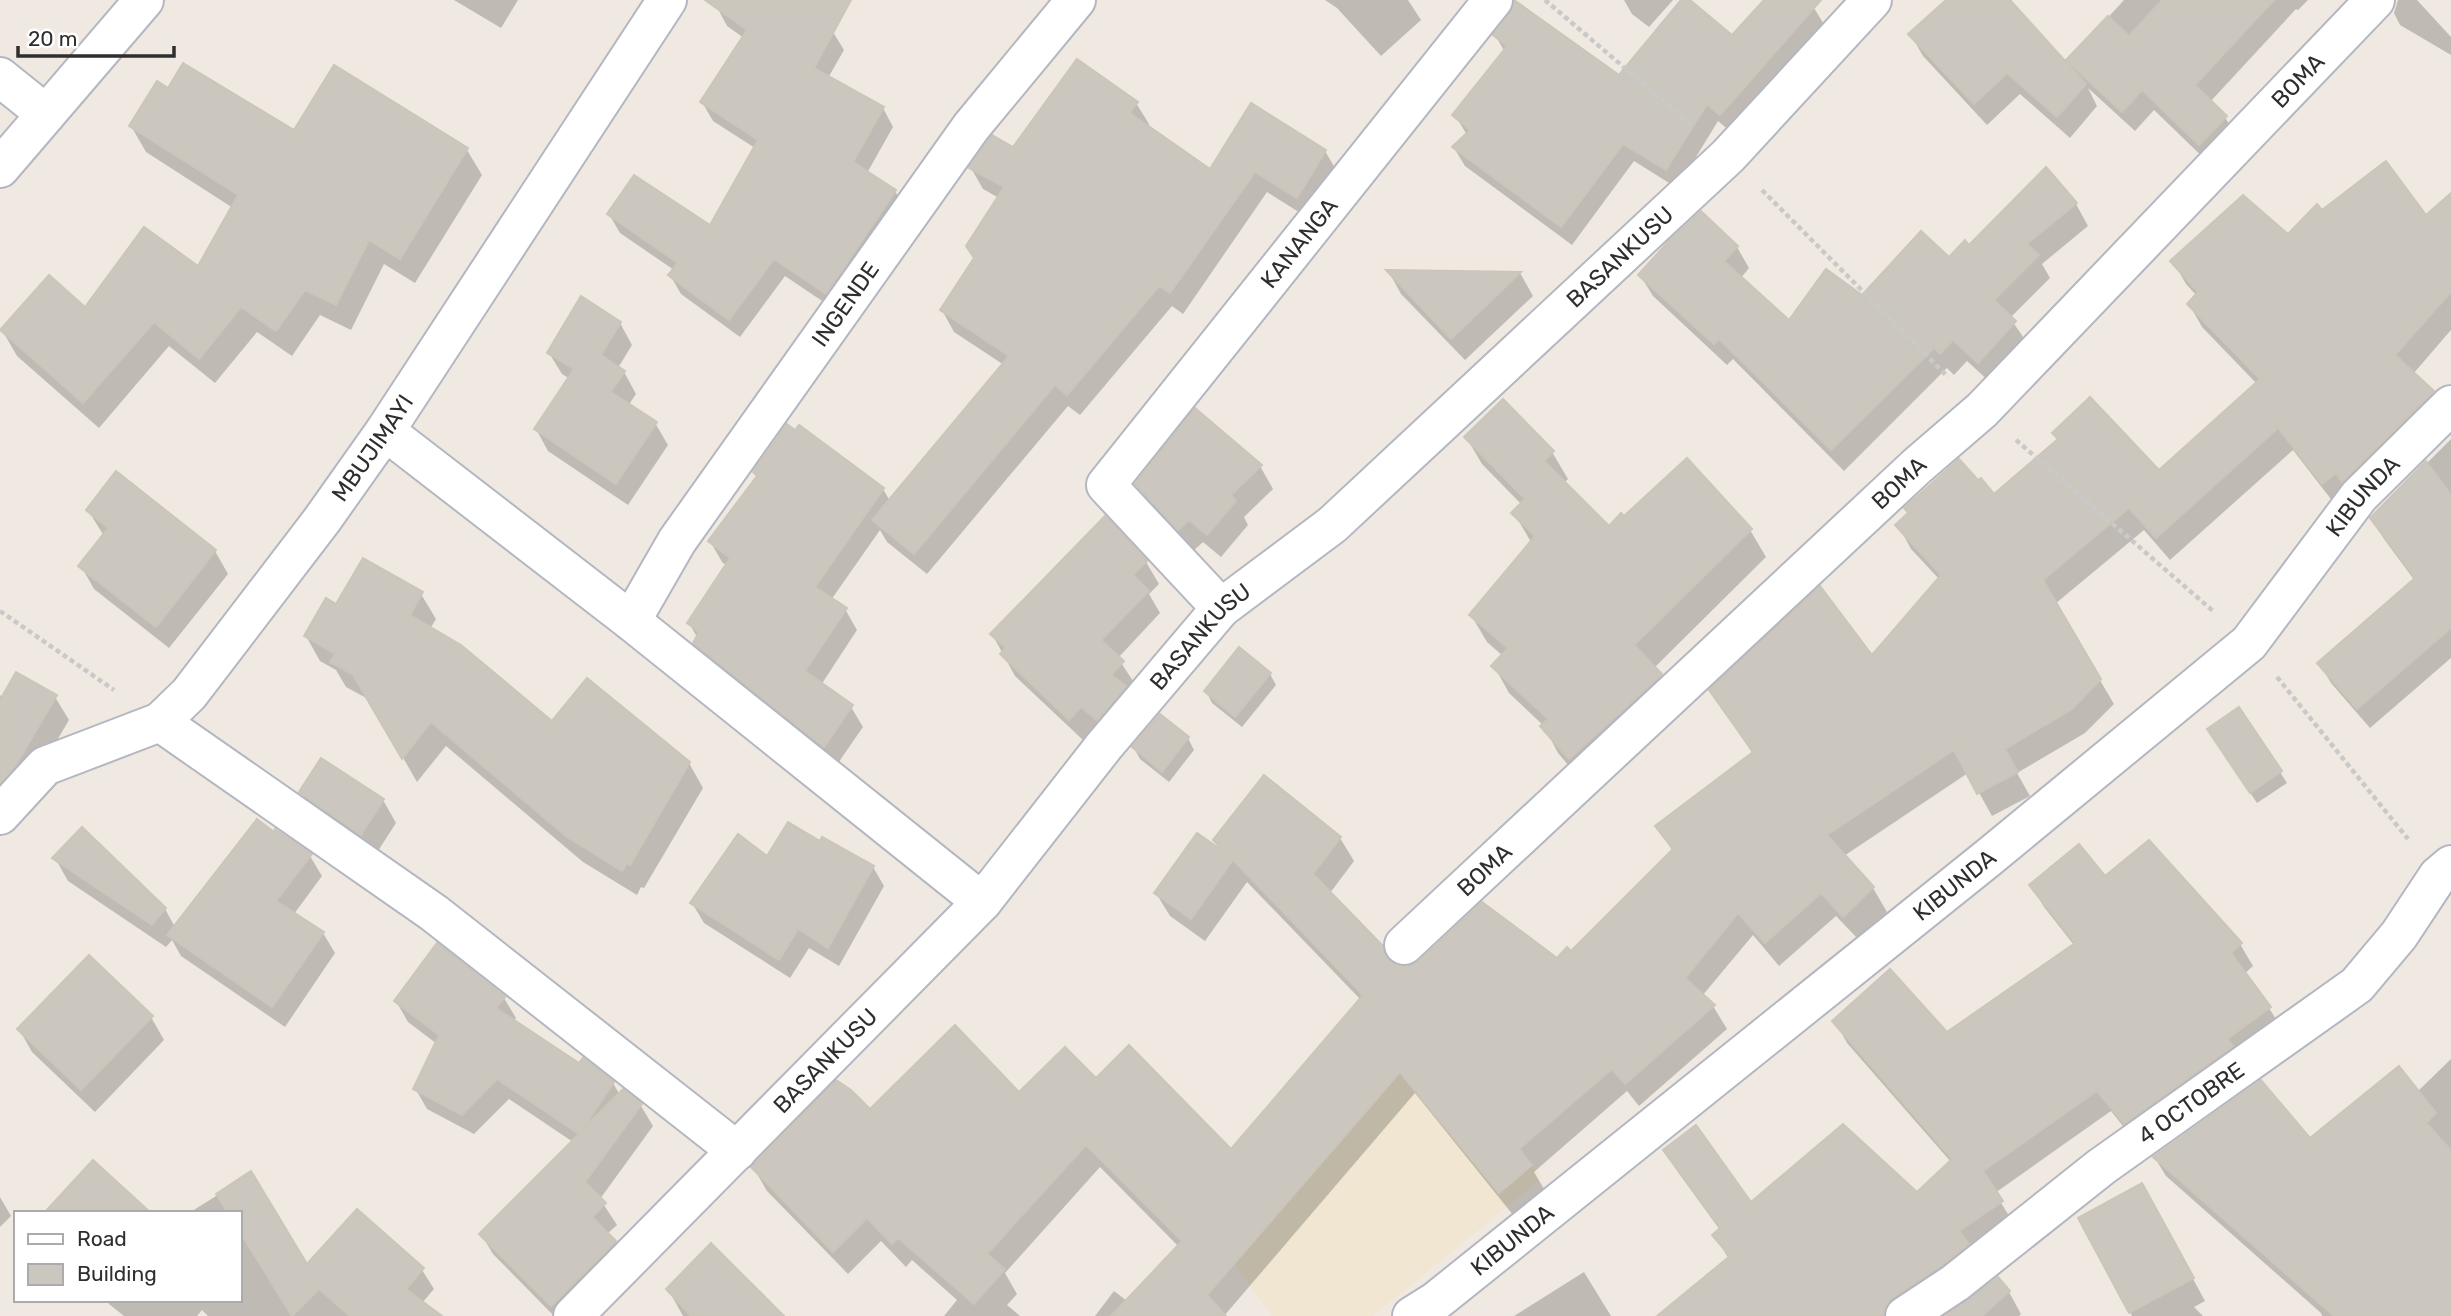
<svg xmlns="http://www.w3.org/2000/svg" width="2451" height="1316" font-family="Rubik,sans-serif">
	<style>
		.education { fill: #f0e6d1 }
		.shadow { fill: #0003 }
		.building { fill: #cbc7bf; stroke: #cbc5ba; stroke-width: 2 }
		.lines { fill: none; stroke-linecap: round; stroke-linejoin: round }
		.minor-casing { stroke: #b4b7c1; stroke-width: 42 }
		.path { stroke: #c9c9c9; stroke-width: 4.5; stroke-dasharray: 5 3.5; stroke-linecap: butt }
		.minor { stroke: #fff; stroke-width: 38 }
		.labels { text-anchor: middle; stroke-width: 6; stroke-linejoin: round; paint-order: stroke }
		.street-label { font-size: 23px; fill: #2e2e2e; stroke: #fff }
	</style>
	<rect width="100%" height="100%" fill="#efe9e1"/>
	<!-- education -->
	<polygon class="education" points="1330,1034 1468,1086 1542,1178 1373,1316 1272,1316 1234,1264 1175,1213"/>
	<!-- shadow -->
	<g class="shadow">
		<polygon points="454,0 518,0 501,28"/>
		<polygon points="722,0 789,0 833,32 844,50 828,78 883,108 893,127 867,173 895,191 906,210 837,311 785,276 740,337 681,294 670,275 674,270 620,233 609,214 710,228 755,148 713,121 702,102 744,38 727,26 717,7"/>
		<polygon points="1325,0 1408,0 1421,20 1381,56 1337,8"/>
		<polygon points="1624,0 1673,0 1649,27 1632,14"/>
		<polygon points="1683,0 1687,0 1732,38 1766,0 1806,0 1814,8 1825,26 1731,132 1718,121 1677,188 1634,161 1572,245 1465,166 1454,148 1467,135 1455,115 1505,52 1495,35 1620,77"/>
		<polygon points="1948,0 2008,0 2073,71 2068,61 2124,0 2308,0 2298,10 2296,9 2210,102 2225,117 2237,138 2211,165 2154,110 2135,131 2088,88 2097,106 2070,138 2020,94 1987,125 1923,56 1911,35"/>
		<polygon points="2398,0 2417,0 2451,37 2451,55 2400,25 2394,13"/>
		<polygon points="335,68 467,150 482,175 415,283 384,264 351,330 320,315 292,356 257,332 215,383 169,346 99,428 17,356 2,330 85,309 199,269 233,208 146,152 131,126 168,90 295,132"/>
		<polygon points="1136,103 1149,124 1147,127 1211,172 1325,151 1338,173 1310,219 1267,192 1183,314 1172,306 1080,415 1068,406 927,574 887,542 880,530 831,600 845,609 857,630 821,685 851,707 863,727 836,766 707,663 695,643 697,637 689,623 727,566 722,562 710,541 758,478 755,472 883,489 890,501 1004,365 954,332 942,310 975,259 999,198 983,189 971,168"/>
		<polygon points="2046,170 2076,204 2088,226 2042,264 2050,278 2010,318 2028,344 1991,383 1967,361 1954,375 1947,368 1844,471 1733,359 1727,365 1653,296 1640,275 1737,247 1749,268 1740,279 1789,323 1862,297 1949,260 1969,247"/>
		<polygon points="2451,195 2451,330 2413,374 2432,392 2446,416 2337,507 2293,450 2170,560 2144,530 2055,604 2114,704 2085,733 2017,773 2030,796 1992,816 1968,773 1844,856 1873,888 1887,912 1858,939 1836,916 1779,966 1753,935 1702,996 1713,1006 1727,1029 1639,1106 1627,1091 1534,1172 1544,1189 1513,1215 1415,1093 1224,1316 1095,1316 1114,1291 1127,1301 1179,1247 1100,1167 1005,1273 1017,1294 1007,1305 1020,1316 944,1316 957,1300 912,1260 906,1267 881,1241 848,1274 767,1191 753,1167 870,1112 1019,1095 1096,1080 1231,1151 1361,1000 1247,882 1205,941 1170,916 1156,893 1223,853 1215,840 1340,838 1354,861 1330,893 1381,947 1391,964 1398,968 1557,960 1570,954 1673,852 1658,826 1753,754 1711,691 1872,658 1940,580 1911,549 1898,525 1994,496 2059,440 2055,433 2159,472 2257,384 2202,327 2189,304 2197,296 2186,284 2173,261 2289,236 2322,212 2426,218"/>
		<polygon points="1389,272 1520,273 1533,296 1465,360 1401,294"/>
		<polygon points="620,323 632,345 618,368 624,372 636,394 628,406 655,423 668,445 628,505 548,451 536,429 570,379 562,374 549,353"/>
		<polygon points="1466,437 1552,452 1568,479 1564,483 1609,528 1750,530 1766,557 1654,668 1661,675 1676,702 1585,785 1558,753 1544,726 1509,693 1494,666 1503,656 1487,642 1471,615 1531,542 1514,513 1522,505 1482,464"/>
		<polygon points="2451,439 2451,658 2370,728 2331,683 2319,663 2415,581 2384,539 2372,518"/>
		<polygon points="1260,466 1273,489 1244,517 1248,525 1221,557 1203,542 1192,552 1151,507 1137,484"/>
		<polygon points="88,510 215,551 228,574 169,648 94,589 81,566 104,536"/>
		<polygon points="1105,518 1146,562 1159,584 1149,594 1160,613 1118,658 1135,684 1083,740 1015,676 992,634"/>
		<polygon points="421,594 436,619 430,629 552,723 689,763 703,788 644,888 641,887 637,895 583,862 446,746 417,782 370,700 346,687 336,670 320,661 306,636 337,607"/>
		<polygon points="1270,674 1276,685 1242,727 1212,703 1206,691"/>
		<polygon points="0,695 3,698 55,697 69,720 29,788 0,816"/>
		<polygon points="1188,738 1194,750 1169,782 1140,759 1134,748"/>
		<polygon points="2215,740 2280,772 2287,783 2257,803"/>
		<polygon points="301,792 383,800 396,823 374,857 314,815"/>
		<polygon points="274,834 310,856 322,876 294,914 323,933 335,953 285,1027 181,956 172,940 166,947 68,881 55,858 165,909 175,927"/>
		<polygon points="2149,842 2240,944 2253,966 2244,974 2269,1008 2282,1029 2138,1145 2111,1111 1995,1193 2014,1224 1911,1316 1660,1316 1729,1259 1714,1235 1720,1230 1678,1172 1665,1150 1751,1204 1917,1195 1951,1162 1847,1043 1835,1021 1947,1035 2074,945 2044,907 2031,885 2105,879"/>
		<polygon points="821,844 873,867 884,886 839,966 809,948 790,978 704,923 692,903 768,858"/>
		<polygon points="504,998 516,1018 513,1021 580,1066 613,1083 620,1095 623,1092 641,1106 653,1126 600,1199 617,1225 607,1234 615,1242 627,1263 573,1316 554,1316 493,1254 481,1234 573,1142 509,1099 474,1134 427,1109 415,1088 437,1044 408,1022 396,1001"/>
		<polygon points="151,1017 164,1040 95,1112 32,1052 19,1029"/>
		<polygon points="2451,1059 2451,1316 2322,1316 2321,1313 2166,1176 2155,1158 2309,1140 2417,1092"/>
		<polygon points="251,1174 307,1267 422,1270 434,1289 422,1303 439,1316 208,1316 202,1310 197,1316 124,1316 109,1304 107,1300 240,1300 240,1213 189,1213"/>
		<polygon points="0,1197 11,1216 0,1227"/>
		<polygon points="2154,1207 2205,1301 2194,1307 2203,1316 2132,1316 2080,1218"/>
		<polygon points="1584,1272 1611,1316 1514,1316"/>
		<polygon points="1998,1279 2009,1292 2021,1314 2019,1316 1948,1316"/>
		<polygon points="668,1289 781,1316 683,1316"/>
	</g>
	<!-- building -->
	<g class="building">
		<polygon points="705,0 851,0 814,68 884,107 853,162 896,190 826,294 774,259 729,320 668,275 678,263 607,214 634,175 710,225 758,140 700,102 747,30"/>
		<polygon points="1514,0 1619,75 1681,0 1690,0 1732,35 1764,0 1821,0 1720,115 1707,104 1666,170 1623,144 1561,227 1452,147 1470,130 1452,115 1507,46 1493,35 1510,13"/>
		<polygon points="1946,0 2010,0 2086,84 2057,117 2007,73 1974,104 1908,34"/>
		<polygon points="2162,0 2274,0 2195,85 2227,116 2199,145 2142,90 2122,112 2066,60 2108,16 2129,36"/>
		<polygon points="1077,59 1138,102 1130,113 1210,169 1251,103 1326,150 1297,198 1255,172 1170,293 1159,286 1067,395 1055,385 914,554 872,520 1009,356 940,310 974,258 966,246 1004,187 969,168 992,135 1013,147"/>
		<polygon points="183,63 294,130 334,65 468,148 400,259 369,240 336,305 305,290 276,331 241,307 199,359 154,322 83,403 0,330 49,275 85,307 144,227 198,266 238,195 129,126 157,81 168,88"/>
		<polygon points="2386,161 2426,215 2451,193 2451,292 2395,355 2434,391 2342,482 2336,473 2322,484 2278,428 2156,538 2129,508 2043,580 2101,679 2072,709 2005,749 2018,772 1977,794 1954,750 1827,835 1874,887 1843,917 1821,893 1765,943 1738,913 1685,978 1715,1005 1625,1084 1612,1069 1519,1149 1532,1165 1499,1193 1400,1072 1207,1295 1226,1316 1111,1316 1182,1241 1086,1145 987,1254 1005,1269 974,1304 898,1238 892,1244 867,1218 833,1252 751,1167 836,1080 851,1090 870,1109 955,1025 1019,1092 1065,1047 1096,1078 1129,1045 1231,1149 1363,995 1233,860 1191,919 1154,893 1197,833 1227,854 1213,840 1264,775 1341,837 1313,874 1383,946 1388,959 1397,966 1408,966 1419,961 1482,902 1557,958 1567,947 1571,951 1673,849 1655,826 1753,752 1709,690 1820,586 1872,655 1941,575 1895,525 1908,513 1904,508 1959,459 1978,480 1981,478 1994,494 2058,439 2052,433 2090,397 2159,470 2260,379 2187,304 2198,292 2170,261 2243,195 2288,234 2317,204 2322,210"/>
		<polygon points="2046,167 2077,203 2027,244 2039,255 1994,300 2016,321 1978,363 1953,340 1940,354 1934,348 1831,450 1719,339 1714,344 1638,275 1668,242 1701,211 1738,246 1724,261 1789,320 1826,269 1862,295 1921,231 1949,257 1965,240 1969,245"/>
		<polygon points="1386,270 1521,272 1451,339"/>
		<polygon points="581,296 621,322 601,355 625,371 611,392 657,422 616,484 534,429 574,369 547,353"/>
		<polygon points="1503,399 1554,451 1544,461 1609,526 1621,513 1624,516 1687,458 1752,529 1634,645 1662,674 1569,759 1540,726 1548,719 1491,666 1508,648 1469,615 1535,536 1511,513 1525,499 1464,437"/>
		<polygon points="1195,408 1262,465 1231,495 1236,501 1207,535 1189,520 1178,530 1135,484"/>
		<polygon points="787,424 795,430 799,425 884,488 815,587 847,608 805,671 853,705 824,747 693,643 699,632 687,623 730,558 708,541 757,476 753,472"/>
		<polygon points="2426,461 2451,495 2451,628 2357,709 2317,663 2415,578 2370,518"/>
		<polygon points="116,471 216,550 156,627 78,566 108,528 86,510"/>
		<polygon points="1105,516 1147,561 1133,575 1149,591 1101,640 1124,661 1111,675 1126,686 1097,720 1081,707 1069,720 1000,654 1006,648 990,634"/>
		<polygon points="363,558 423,592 410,615 461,645 552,721 587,678 690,762 630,865 627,863 622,871 567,837 431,722 402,759 353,675 330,662 335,654 304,636 326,598 336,604"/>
		<polygon points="1239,647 1271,673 1235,717 1204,691"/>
		<polygon points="16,672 57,695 16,765 0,783 0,700"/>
		<polygon points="2239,707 2282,771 2250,793 2207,729"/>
		<polygon points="1160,714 1189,737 1162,772 1132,747"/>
		<polygon points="321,758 384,799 361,835 299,792"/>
		<polygon points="257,819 274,832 275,829 312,854 276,901 324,932 272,1007 167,935"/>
		<polygon points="788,822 820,841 822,837 874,866 828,948 798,929 779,960 690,903 738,834 767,856"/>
		<polygon points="82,827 166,908 152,925 52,858"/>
		<polygon points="2149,840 2242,943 2231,953 2271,1007 2227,1039 2233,1046 2124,1124 2097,1091 1983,1171 2003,1201 1959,1231 1969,1244 1942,1265 1892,1298 1886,1306 1883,1316 1657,1316 1730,1256 1712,1235 1720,1228 1663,1150 1696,1125 1751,1202 1843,1124 1917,1192 1952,1159 1832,1021 1890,969 1947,1032 2075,943 2029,885 2079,844 2105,876"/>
		<polygon points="437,943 505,997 496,1008 579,1063 583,1058 614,1082 582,1130 623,1089 642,1104 585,1182 606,1203 592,1217 616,1241 551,1306 479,1234 579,1134 497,1079 462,1115 413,1089 439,1035 394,1001"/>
		<polygon points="89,955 153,1016 81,1090 17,1029"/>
		<polygon points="2399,1066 2436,1113 2426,1123 2451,1150 2451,1316 2334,1316 2153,1157 2261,1080 2310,1138"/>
		<polygon points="93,1160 151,1213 44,1213"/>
		<polygon points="251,1171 307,1264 357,1209 424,1268 406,1289 442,1316 350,1316 319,1289 292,1316 240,1232 240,1213 228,1213 216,1194"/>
		<polygon points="2142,1183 2194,1278 2129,1313 2078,1218"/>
		<polygon points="711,1243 784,1316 691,1316 666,1289"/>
		<polygon points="1998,1277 2010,1291 1982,1316 1945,1316"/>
	</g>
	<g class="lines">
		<!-- minor casing -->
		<g class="minor-casing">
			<g id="minor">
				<polyline points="0,77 46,114"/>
				<polyline points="0,168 144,0"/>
				<polyline points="385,431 631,621 982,902"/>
				<path id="s1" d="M1221,608L1106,485L1493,0"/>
				<path id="s2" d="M631,621L677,541L971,127L1076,0"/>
				<polyline points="160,722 434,913 737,1151"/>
				<path id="s3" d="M0,815L45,766L160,722L189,694L322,520L385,431L667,0"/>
				<path id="s4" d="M1404,945L1917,466L1982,410L2375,0"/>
				<path id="s5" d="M573,1316L982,902L1104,746L1221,608L1332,525L1728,156L1872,0"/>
				<path id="s6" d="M1412,1316L1436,1301L1988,858L2249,643L2359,496L2451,405"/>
				<path id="s7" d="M1905,1316L1955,1283L2101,1167L2357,985L2399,935L2438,876L2451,865"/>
			</g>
		</g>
		<!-- path -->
		<g class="path">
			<polyline points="1545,0 1694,127"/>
			<polyline points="1762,190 1948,377"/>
			<polyline points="2016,440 2213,611"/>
			<polyline points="0,611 114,690"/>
			<polyline points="2277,677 2408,839"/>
		</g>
		<!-- minor -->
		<use href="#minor" class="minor"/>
	</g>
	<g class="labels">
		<!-- street labels -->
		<g class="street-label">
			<text dy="8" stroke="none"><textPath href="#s4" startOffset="1244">BOMA</textPath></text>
			<text dy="8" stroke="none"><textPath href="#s1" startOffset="478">KANANGA</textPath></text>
			<text dy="8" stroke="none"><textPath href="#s5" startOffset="1493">BASANKUSU</textPath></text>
			<text dy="8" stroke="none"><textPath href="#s2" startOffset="383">INGENDE</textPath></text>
			<text dy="8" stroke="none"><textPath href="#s3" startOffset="537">MBUJIMAYI</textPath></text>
			<text dy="8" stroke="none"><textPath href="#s4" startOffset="677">BOMA</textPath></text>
			<text dy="8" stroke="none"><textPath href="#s6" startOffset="1260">KIBUNDA</textPath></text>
			<text dy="8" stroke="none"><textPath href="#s5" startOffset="926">BASANKUSU</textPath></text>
			<text dy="8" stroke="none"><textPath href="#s4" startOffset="110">BOMA</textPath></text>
			<text dy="8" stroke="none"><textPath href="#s6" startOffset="693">KIBUNDA</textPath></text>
			<text dy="8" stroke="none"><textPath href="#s5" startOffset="359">BASANKUSU</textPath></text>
			<text dy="8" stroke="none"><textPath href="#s7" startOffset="357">4 OCTOBRE</textPath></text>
			<text dy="8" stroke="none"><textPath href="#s6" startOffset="126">KIBUNDA</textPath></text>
		</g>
	</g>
	<!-- legend -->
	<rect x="14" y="1211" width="228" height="91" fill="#ffffff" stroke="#ababab" stroke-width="2"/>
	<rect x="28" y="1234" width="35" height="10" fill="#ffffff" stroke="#ababab" stroke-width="2"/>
	<text x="77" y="1246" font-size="21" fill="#2e2e2e">Road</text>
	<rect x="28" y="1264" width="35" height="21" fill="#cbc7bf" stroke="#ababab" stroke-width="2"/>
	<text x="77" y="1281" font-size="21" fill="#2e2e2e">Building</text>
	<!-- scale -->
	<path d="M18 46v10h156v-10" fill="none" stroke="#2e2e2e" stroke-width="3.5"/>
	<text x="28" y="46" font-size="21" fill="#2e2e2e" stroke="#ffffff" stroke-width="5" paint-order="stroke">20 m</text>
</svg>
